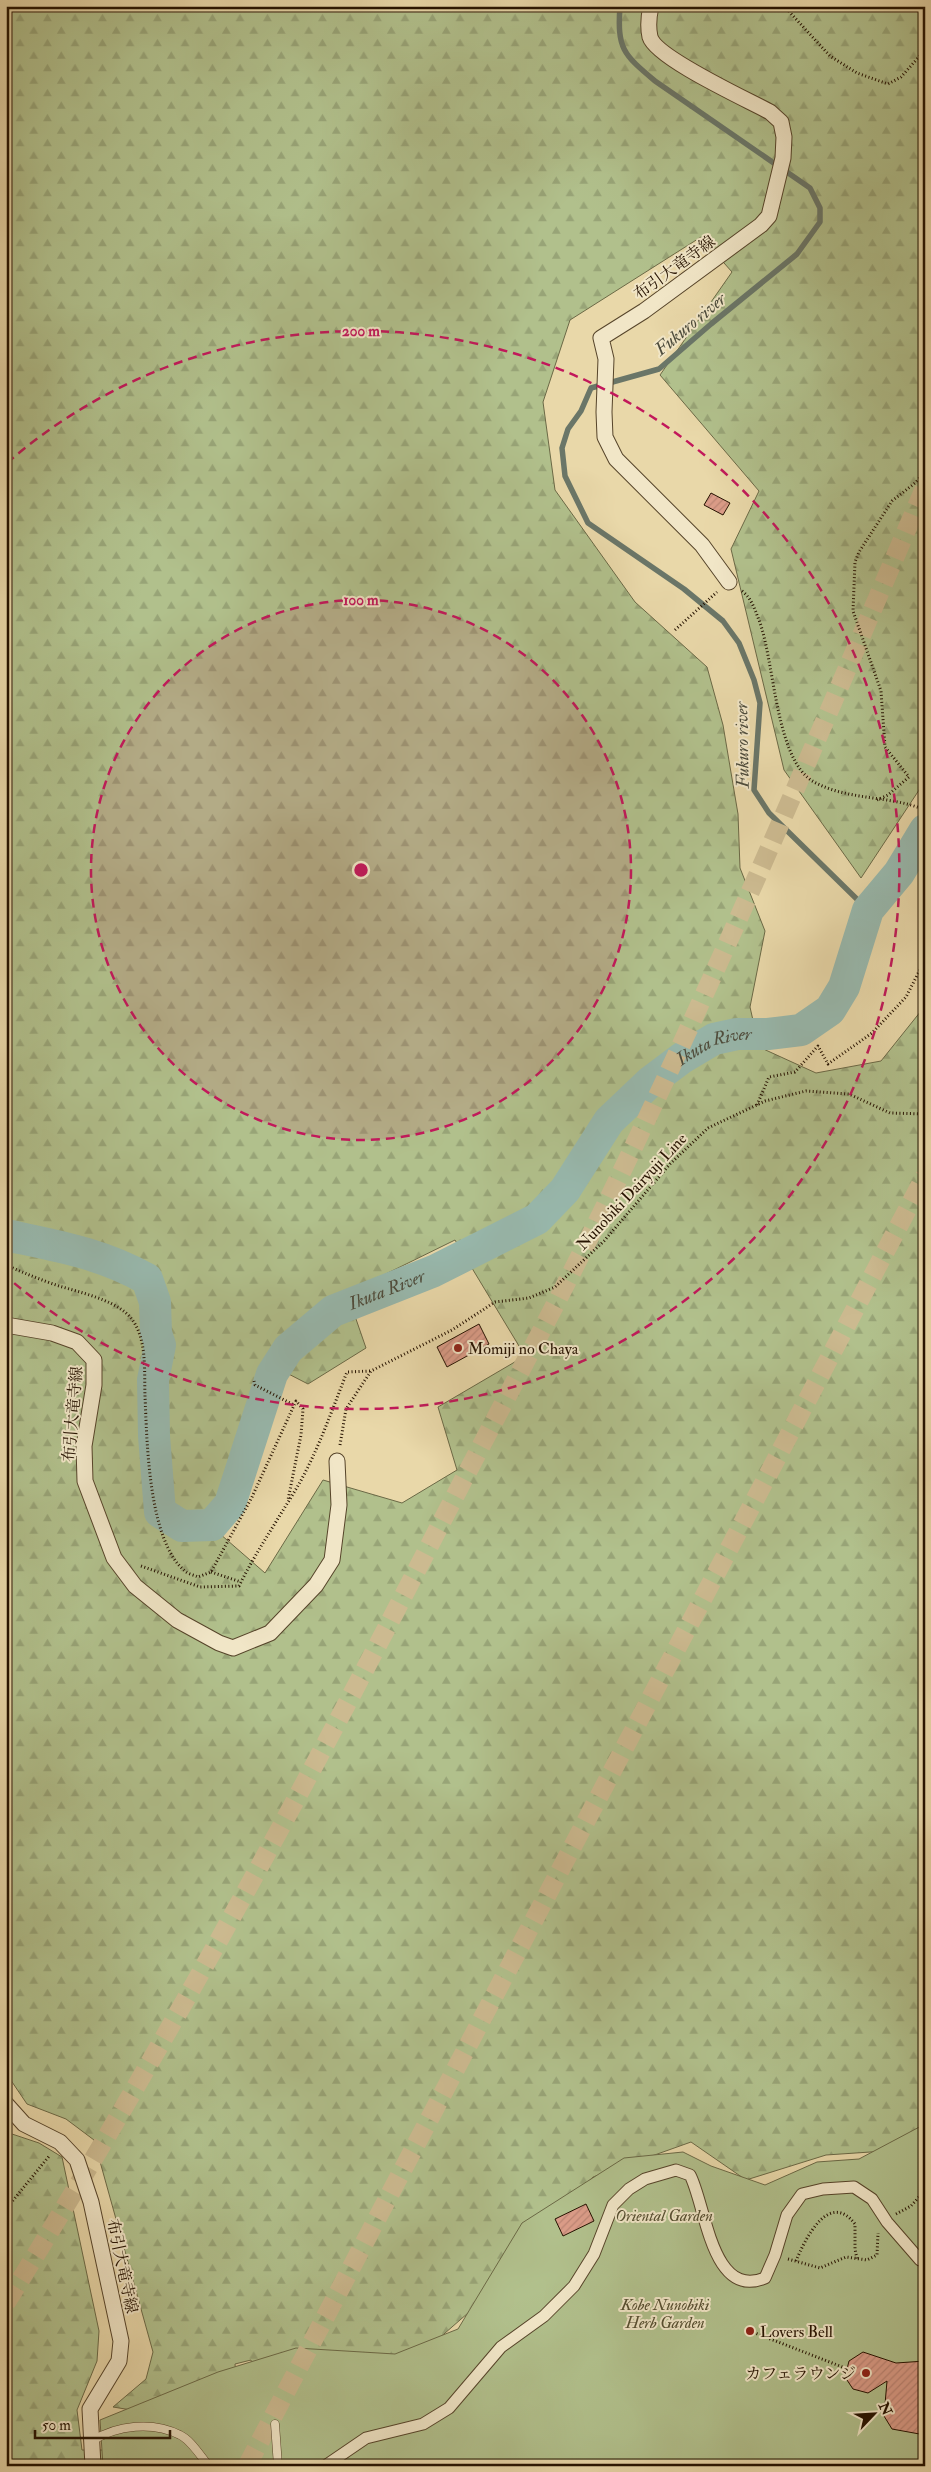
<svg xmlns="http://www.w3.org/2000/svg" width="931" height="2472" font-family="'IM FELL Double Pica','Noto Serif JP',serif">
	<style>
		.forest { fill: url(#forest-firs); stroke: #6b6946; fill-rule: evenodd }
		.garden { fill: #b1c08c; stroke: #6b6946 }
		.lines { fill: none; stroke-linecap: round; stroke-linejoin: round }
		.stream { stroke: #6a7668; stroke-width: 5.5 }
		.river { stroke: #98b9ae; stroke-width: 32 }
		.building { fill: url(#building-hatch); stroke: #251200 }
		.tertiary-tunnel { stroke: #ccba90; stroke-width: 19; stroke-dasharray: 19 9; stroke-linecap: butt }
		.service-casing { stroke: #56442a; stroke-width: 9 }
		.pedestrian-casing { stroke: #56442a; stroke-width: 13 }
		.minor-casing { stroke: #56442a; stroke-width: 17 }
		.path { stroke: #251200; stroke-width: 3; stroke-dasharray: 1 2.5; stroke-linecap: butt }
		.service { stroke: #f1e6c7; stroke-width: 8 }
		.pedestrian { stroke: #f1e6c7; stroke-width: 11 }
		.minor { stroke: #f1e6c7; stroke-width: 15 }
		.ring { fill: none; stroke: #c2185b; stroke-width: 2.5; stroke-dasharray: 9 6 }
		.poi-dot { fill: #8f2418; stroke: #f1e6c7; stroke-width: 2 }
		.labels { text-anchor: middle; stroke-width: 4; stroke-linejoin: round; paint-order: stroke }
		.street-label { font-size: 16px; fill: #251200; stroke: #f1e6c7 }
		.poi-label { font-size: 16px; fill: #251200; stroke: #f1e6c7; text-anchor: start }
		.park-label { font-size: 16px; font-style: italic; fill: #564f31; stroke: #f1e6c7 }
		.water-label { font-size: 18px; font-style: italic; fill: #4d4c3d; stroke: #f1e6c7 }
		.centre { fill: #c2185b; stroke: #f1e6c7; stroke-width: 2.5 }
		.ring-label { font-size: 15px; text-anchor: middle; font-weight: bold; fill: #c2185b; stroke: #f1e6c7; stroke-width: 4; stroke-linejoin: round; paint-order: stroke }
	</style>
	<defs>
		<pattern id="forest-firs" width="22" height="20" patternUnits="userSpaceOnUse" patternTransform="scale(1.25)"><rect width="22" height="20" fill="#b1c08c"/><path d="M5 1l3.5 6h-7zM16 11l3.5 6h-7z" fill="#98a477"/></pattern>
		<pattern id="building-hatch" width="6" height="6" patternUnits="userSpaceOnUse" patternTransform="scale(1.25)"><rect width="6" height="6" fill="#db9c88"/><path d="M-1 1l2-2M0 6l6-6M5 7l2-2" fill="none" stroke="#bc8574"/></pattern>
	</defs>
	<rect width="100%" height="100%" fill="#e9d8a9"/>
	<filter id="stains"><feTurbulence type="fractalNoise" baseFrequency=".004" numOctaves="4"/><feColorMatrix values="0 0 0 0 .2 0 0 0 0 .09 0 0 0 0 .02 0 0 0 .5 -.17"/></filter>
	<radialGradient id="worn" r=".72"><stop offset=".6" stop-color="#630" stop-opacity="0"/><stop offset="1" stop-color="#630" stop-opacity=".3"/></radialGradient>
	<!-- forest -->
	<g class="forest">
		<path d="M6,6H925V781L861,878L784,770L731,549L759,491L660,375L732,272L701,237L570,320L543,402L555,490L635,602L707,667L723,725L738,814L740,868L765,931L750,1007L759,1047L816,1073L881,1061L925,1006V2131L900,2150L826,2155L746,2180L691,2142L593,2177L531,2237L491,2293L429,2347L260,2411L251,2360L235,2364L242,2453L156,2414L113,2407L146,2379L153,2352L94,2140L66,2119L27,2104L6,2073ZM455,1240L525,1356L438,1407L457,1470L402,1503L323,1480L265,1573L212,1527L241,1443L275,1367L308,1384L366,1348L347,1293Z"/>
		<polygon points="6,2132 39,2143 62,2157 99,2331 97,2361 77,2410 82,2450 113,2450 115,2466 6,2466"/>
	</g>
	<!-- garden -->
	<polygon class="garden" points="925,2124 925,2466 103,2466 100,2420 218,2372 296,2348 395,2354 458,2329 522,2223 624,2158 683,2152 711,2166 765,2185 817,2162 859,2159"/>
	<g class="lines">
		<!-- stream -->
		<path class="stream" d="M620,6C617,49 623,54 655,81L810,188L820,208V222L797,254L711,324L659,369L591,388L581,411L568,429L562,448L565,476L588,523L684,589L723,621L739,643L754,680L760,703L754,790L769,813L868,910"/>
		<!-- river -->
		<path class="river" id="s1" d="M6,1235C57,1246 101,1253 147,1279L155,1302L156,1333L160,1345L153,1380L154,1436L160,1512L182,1526L212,1525L230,1504L272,1374L288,1349L333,1311L434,1271L537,1219L565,1190L609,1121L650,1082L682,1058L714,1039L737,1034H768L801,1030L830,1010L844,987L868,910L899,873L925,830"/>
	</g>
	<!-- building -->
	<g class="building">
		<polygon points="711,493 730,503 723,515 704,505"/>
		<polygon points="479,1324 489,1344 447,1367 437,1347"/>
		<polygon points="586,2204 594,2221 563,2236 555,2219"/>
		<polygon points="863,2352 896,2363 925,2361 925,2435 892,2429 884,2416 887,2381 868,2393 853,2389 845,2377 849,2361"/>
	</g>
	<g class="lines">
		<!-- tertiary-tunnel -->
		<g class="tertiary-tunnel">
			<path d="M6,2303C163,2051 304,1789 440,1525C496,1416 555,1308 609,1198C722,965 823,725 925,487"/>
			<polyline points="247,2466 925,1176"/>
		</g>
		<!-- service casing -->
		<g class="service-casing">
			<g id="service">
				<polyline points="275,2424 278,2466"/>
				<path d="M92,2441C117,2425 153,2421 180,2435C191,2440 201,2457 209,2466"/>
			</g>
		</g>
		<!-- pedestrian casing -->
		<g class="pedestrian-casing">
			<path id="pedestrian" d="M325,2466L366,2438L423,2424L449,2408L501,2347L544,2316L574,2286L594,2254L613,2205L629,2189L645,2179L676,2170L690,2175C706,2205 711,2300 765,2278L775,2255L787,2215L802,2194L823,2189L854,2187L872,2199L887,2222L920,2260H925"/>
		</g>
		<!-- minor casing -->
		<g class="minor-casing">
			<g id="minor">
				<path d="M651,6C649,15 648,28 650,37C656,58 748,100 770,112L781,122L784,137L783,158L769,216L761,225L644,311L601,338L606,359L604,412L605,437L616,459L702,545L729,582"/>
				<polyline points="6,1325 52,1333 77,1342 94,1360 94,1385 84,1446 85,1481 114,1558 135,1586 177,1620 219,1643 233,1648 270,1633 316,1585 332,1560 339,1505 337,1461"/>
				<polyline points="6,2104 24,2124 60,2142 77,2160 91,2202 121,2341 119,2361 90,2409 93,2466"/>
			</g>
		</g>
		<!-- path -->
		<g class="path">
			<polyline points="784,6 830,56 857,73 888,84 901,77 925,50"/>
			<path d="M742,591C752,599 754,608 759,620C775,662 775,760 814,782C849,801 890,795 925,810"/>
			<polyline points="675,630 717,592"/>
			<polyline points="877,800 888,795 909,777 885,747 881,691 853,611 855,562 859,552 892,501 915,483 925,472"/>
			<polyline points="757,1105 769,1077 795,1072 818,1046 828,1064 872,1033 906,997 925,960"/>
			<path d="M6,1265C24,1273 41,1280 59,1286C79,1292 110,1299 126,1313C148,1332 144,1369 145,1396C147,1440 148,1541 185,1571C188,1574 194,1575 198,1577L211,1572L252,1497L296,1401L303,1409L301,1435L288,1500"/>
			<polyline points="254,1381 255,1385 294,1405"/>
			<polyline points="340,1445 346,1409 371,1371 452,1330 495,1302 529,1298 555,1287 604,1241 670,1164 708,1128 765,1101 806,1091 849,1094 890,1113 925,1114"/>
			<path d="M141,1566L200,1587L239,1586C257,1550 279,1518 299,1484C319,1448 332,1410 347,1372L371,1371"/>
			<polyline points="211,1572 241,1582"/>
			<polyline points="6,2209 50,2155"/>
			<polyline points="896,2214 911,2206 919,2197 925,2198"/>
			<polyline points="788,2259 820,2268 846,2257 867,2260 877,2255 878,2233"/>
			<path d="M796,2261C805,2239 829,2190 855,2224V2249L857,2259"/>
			<polyline points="750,2331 845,2368"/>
		</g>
		<!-- service -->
		<use href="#service" class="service"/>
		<!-- pedestrian -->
		<use href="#pedestrian" class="pedestrian"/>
		<!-- minor -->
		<use href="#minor" class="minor"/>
	</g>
	<!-- distance rings -->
	<circle cx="361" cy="870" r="270" fill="#c2185b" fill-opacity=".12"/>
	<g class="ring">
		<circle cx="361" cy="870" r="270"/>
		<path d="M7 463A539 539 0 1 1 7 1277"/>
	</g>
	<!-- markers -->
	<g class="poi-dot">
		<circle cx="458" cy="1348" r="5"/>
		<circle cx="750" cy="2331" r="5"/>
		<circle cx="866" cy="2373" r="5"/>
	</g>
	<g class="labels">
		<!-- street labels -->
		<g class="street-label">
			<text transform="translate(674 267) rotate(-36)" y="6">布引大竜寺線</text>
			<text transform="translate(631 1191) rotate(-47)" y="6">Nunobiki Dairyuji Line</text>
			<text transform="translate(72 1414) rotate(-85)" y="6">布引大竜寺線</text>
			<text transform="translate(123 2266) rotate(78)" y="6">布引大竜寺線</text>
		</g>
		<!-- poi labels -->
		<g class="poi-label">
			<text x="468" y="1354">Momiji no Chaya</text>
			<text x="760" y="2337">Lovers Bell</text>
			<text x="856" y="2379" text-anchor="end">カフェラウンジ</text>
		</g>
		<!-- park labels -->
		<g class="park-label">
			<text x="664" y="2221">Oriental Garden</text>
			<text x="665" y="2310">Kobe Nunobiki<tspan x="665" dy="18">Herb Garden</tspan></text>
		</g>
		<!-- water labels -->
		<g class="water-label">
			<text transform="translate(690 324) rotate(-40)" y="6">Fukuro river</text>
			<text transform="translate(742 745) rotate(-91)" y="6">Fukuro river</text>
			<text dy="6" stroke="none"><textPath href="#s1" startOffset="1171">Ikuta River</textPath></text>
			<text dy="6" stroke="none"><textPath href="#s1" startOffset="751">Ikuta River</textPath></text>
		</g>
	</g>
	<circle cx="361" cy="870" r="8" class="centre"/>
	<g class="ring-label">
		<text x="361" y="336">200 m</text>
		<text x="361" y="605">100 m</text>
	</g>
	<!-- margin -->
	<rect width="931" height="2472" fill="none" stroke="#e9d8a9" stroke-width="25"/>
	<rect x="8" y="8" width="916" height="2457" fill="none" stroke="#251200" stroke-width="2.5"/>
	<rect x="12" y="12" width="906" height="2447" fill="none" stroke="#251200"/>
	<!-- north arrow -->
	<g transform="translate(874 2414) rotate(65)" stroke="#f1e6c7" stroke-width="4" paint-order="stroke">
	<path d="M0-4L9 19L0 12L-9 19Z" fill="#251200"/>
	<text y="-8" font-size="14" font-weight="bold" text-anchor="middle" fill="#251200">N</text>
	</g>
	<!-- scale -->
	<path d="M35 2430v8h135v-8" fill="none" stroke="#251200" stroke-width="2.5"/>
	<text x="42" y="2430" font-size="15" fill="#251200" stroke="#f1e6c7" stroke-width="4" paint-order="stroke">50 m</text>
	<rect width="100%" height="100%" filter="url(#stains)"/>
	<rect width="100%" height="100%" fill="url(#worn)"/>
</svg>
